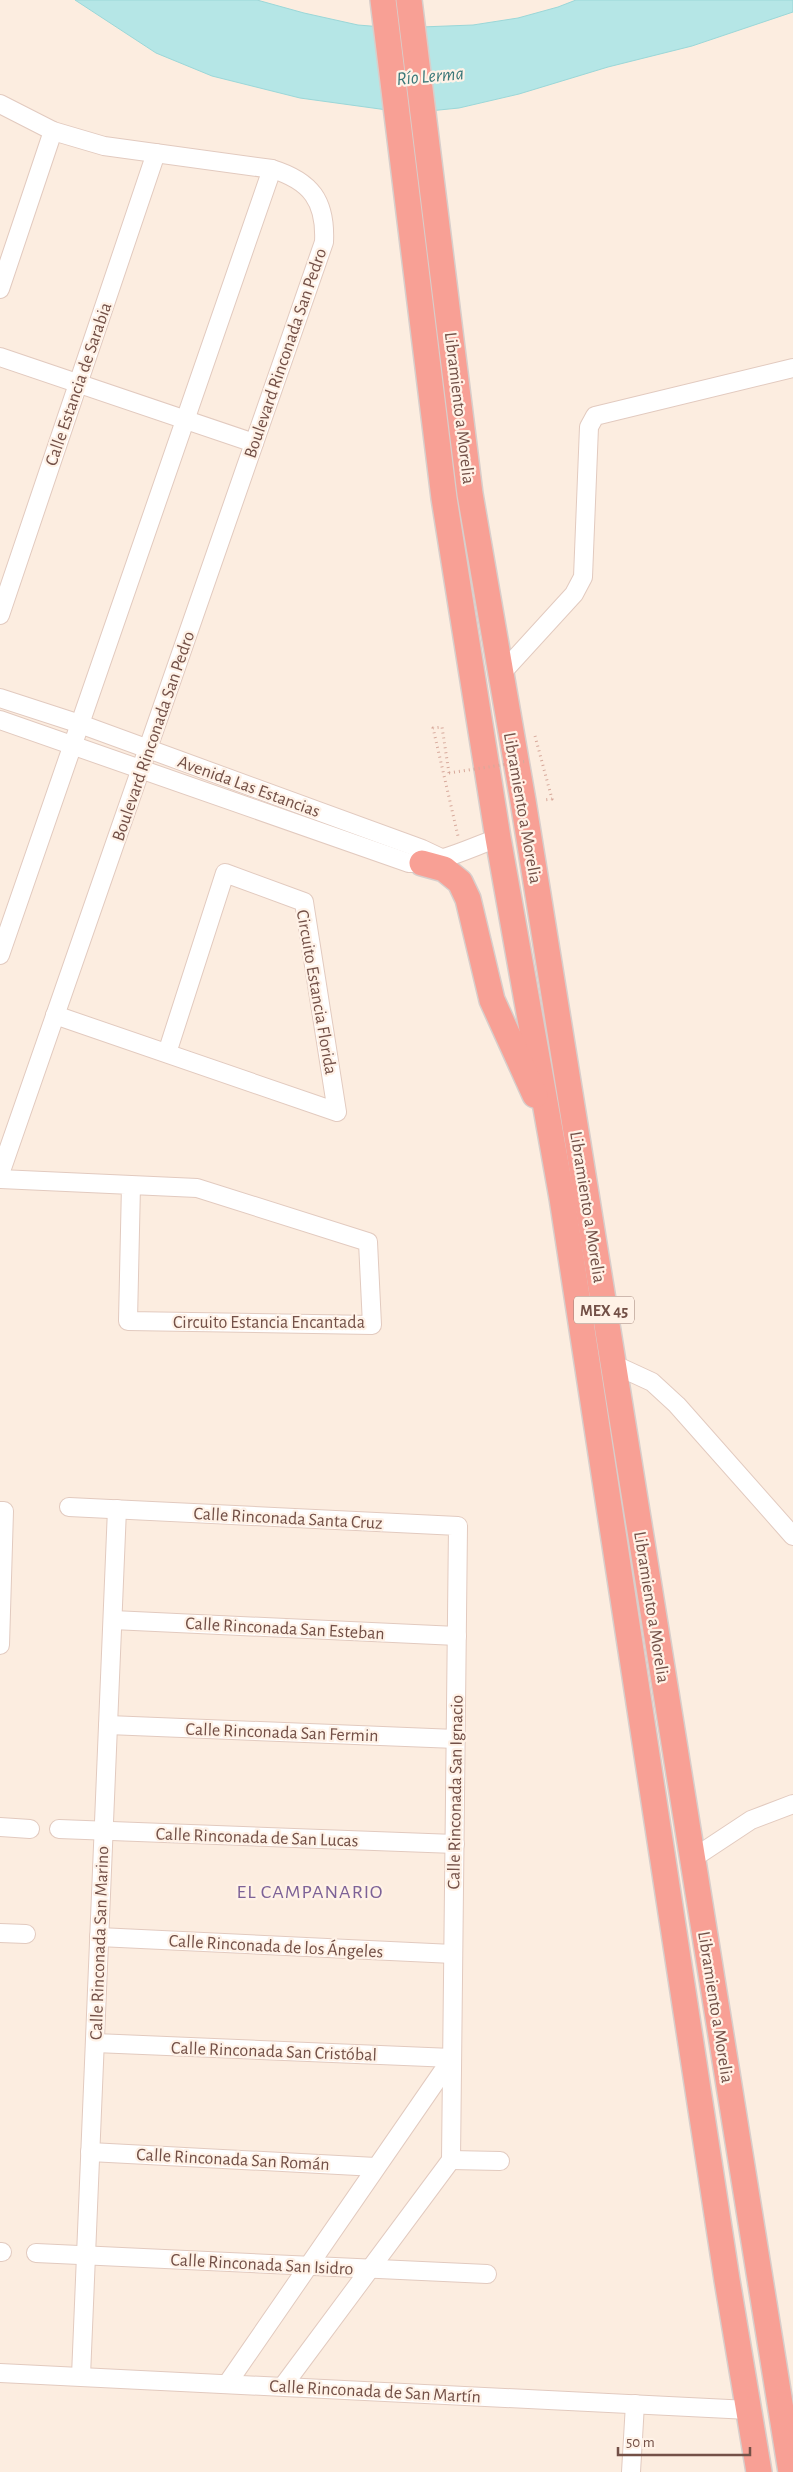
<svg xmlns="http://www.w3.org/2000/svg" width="793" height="2472" font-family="'Alegreya Sans',sans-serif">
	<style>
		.water { fill: #b5e6e6; stroke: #9bd7d8 }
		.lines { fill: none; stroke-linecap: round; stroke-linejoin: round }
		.minor-casing { stroke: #e2cabf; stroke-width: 20 }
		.highway-casing { stroke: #d8cecb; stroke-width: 28 }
		.path { stroke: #d7a99b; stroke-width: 3; stroke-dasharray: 1 4; stroke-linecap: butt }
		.minor { stroke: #fff; stroke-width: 18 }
		.highway { stroke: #f8a095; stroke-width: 25 }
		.path-bridge { stroke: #d7a99b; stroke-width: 3; stroke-dasharray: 1 4; stroke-linecap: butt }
		.labels { text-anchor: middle; stroke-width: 4.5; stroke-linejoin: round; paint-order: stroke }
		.shield { fill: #fff2e7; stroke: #9d8177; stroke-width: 1 }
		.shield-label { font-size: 16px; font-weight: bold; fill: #735047 }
		.street-label { font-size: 18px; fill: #735047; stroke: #fff2e7 }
		.water-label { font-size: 19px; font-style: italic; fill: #3b7879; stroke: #fff2e7 }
		.quarter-label { font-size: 20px; letter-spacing: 1px; fill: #7d6297; stroke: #fff2e7 }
	</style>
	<rect width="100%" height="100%" fill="#fcede0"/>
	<!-- water -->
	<polygon class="water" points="75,0 257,0 304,13 358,25 395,28 473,25 518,18 558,7 576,0 793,0 793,12 692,46 608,67 519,94 459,108 409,113 300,98 212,76 156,53"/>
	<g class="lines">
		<!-- minor casing -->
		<g class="minor-casing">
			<g id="minor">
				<path d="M0,104L53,131L104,146L272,169C311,181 326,201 324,242L0,1174"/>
				<polyline points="0,289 53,131"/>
				<polyline points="0,357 254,443"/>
				<polyline points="0,615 156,153"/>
				<polyline points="500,675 574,594 583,577 589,427 595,416 793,368"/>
				<polyline points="0,698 80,724 422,849 441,858"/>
				<path d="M0,720L409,863C440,864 469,848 498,838"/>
				<polyline points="0,955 272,169"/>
				<polyline points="55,1015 337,1112 304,902 225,873 167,1053"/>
				<polyline points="0,1179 197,1188 368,1242 372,1325 128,1321 131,1185"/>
				<polyline points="613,1364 652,1382 677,1405 793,1536"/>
				<polyline points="69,1507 458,1526 451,2160 283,2386"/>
				<polyline points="0,1511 4,1511 0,1645"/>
				<polyline points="113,1620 457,1636"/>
				<polyline points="108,1725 456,1739"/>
				<polyline points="0,1827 30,1829"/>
				<polyline points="59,1829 455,1844"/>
				<polyline points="692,1859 751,1820 793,1804"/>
				<polyline points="0,1933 26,1934"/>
				<polyline points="99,1937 453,1954"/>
				<polyline points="95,2043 452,2058"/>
				<polyline points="90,2152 376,2167"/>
				<polyline points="451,2160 500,2161"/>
				<polyline points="0,2252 2,2252"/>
				<polyline points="36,2253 487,2274"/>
				<polyline points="0,2373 749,2410"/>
				<polyline points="81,2376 117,1509"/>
				<polyline points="227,2384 452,2058"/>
				<polyline points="631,2472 635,2404"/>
			</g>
		</g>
		<!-- highway casing -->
		<g class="highway-casing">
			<g id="highway">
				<polyline points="383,0 444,498 498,838 562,1198 727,2280 759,2472"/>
				<polyline points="409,0 470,494 523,801 791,2472"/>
				<polyline points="422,863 444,869 460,882 468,899 492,1000 535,1095"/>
			</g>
		</g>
		<!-- path -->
		<g class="path">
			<polyline points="535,736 552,799 543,800"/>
			<polyline points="449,773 442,727 433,728 458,836"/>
		</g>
		<!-- minor -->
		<use href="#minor" class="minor"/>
		<!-- highway -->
		<use href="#highway" class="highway"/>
		<!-- path-bridge -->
		<polyline class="path-bridge" points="449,773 528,761"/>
	</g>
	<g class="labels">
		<!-- shield labels -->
		<rect class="shield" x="574" y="1296.5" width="60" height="27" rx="4"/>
		<g class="shield-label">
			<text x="604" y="1316">MEX 45</text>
		</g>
		<!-- street labels -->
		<g class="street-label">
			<text transform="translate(285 353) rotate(-71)" y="6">Boulevard Rinconada San Pedro</text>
			<text transform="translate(78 384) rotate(-71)" y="6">Calle Estancia de Sarabia</text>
			<text transform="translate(460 408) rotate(83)" y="6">Libramiento a Morelia</text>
			<text transform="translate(153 736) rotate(-71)" y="6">Boulevard Rinconada San Pedro</text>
			<text transform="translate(249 786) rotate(20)" y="6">Avenida Las Estancias</text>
			<text transform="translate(523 808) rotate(80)" y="6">Libramiento a Morelia</text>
			<text transform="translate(317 992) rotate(80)" y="6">Circuito Estancia Florida</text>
			<text transform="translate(588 1207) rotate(81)" y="6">Libramiento a Morelia</text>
			<text x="269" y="1328">Circuito Estancia Encantada</text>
			<text transform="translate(288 1518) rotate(3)" y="6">Calle Rinconada Santa Cruz</text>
			<text transform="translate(652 1607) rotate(81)" y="6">Libramiento a Morelia</text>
			<text transform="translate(285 1628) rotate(3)" y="6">Calle Rinconada San Esteban</text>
			<text transform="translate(282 1732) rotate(2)" y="6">Calle Rinconada San Fermin</text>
			<text transform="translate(455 1792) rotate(-89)" y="6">Calle Rinconada San Ignacio</text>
			<text transform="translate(257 1837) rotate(2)" y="6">Calle Rinconada de San Lucas</text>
			<text transform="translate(99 1943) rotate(-88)" y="6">Calle Rinconada San Marino</text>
			<text transform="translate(276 1946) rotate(3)" y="6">Calle Rinconada de los Ángeles</text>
			<text transform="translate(716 2007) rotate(81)" y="6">Libramiento a Morelia</text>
			<text transform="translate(274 2051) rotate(2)" y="6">Calle Rinconada San Cristóbal</text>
			<text transform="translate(233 2159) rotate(3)" y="6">Calle Rinconada San Román</text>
			<text transform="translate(262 2264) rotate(3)" y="6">Calle Rinconada San Isidro</text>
			<text transform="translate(375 2391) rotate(3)" y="6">Calle Rinconada de San Martín</text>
		</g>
		<!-- water labels -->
		<g class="water-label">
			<text transform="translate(430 75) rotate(-5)" y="7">Río Lerma</text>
		</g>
		<!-- quarter labels -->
		<g class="quarter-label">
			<text x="310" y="1898">EL CAMPANARIO</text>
		</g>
	</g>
	<!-- scale -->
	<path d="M618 2447v8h132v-8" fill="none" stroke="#735047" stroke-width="2.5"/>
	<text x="626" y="2447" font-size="15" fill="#735047" stroke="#fff2e7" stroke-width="4" paint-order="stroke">50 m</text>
</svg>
